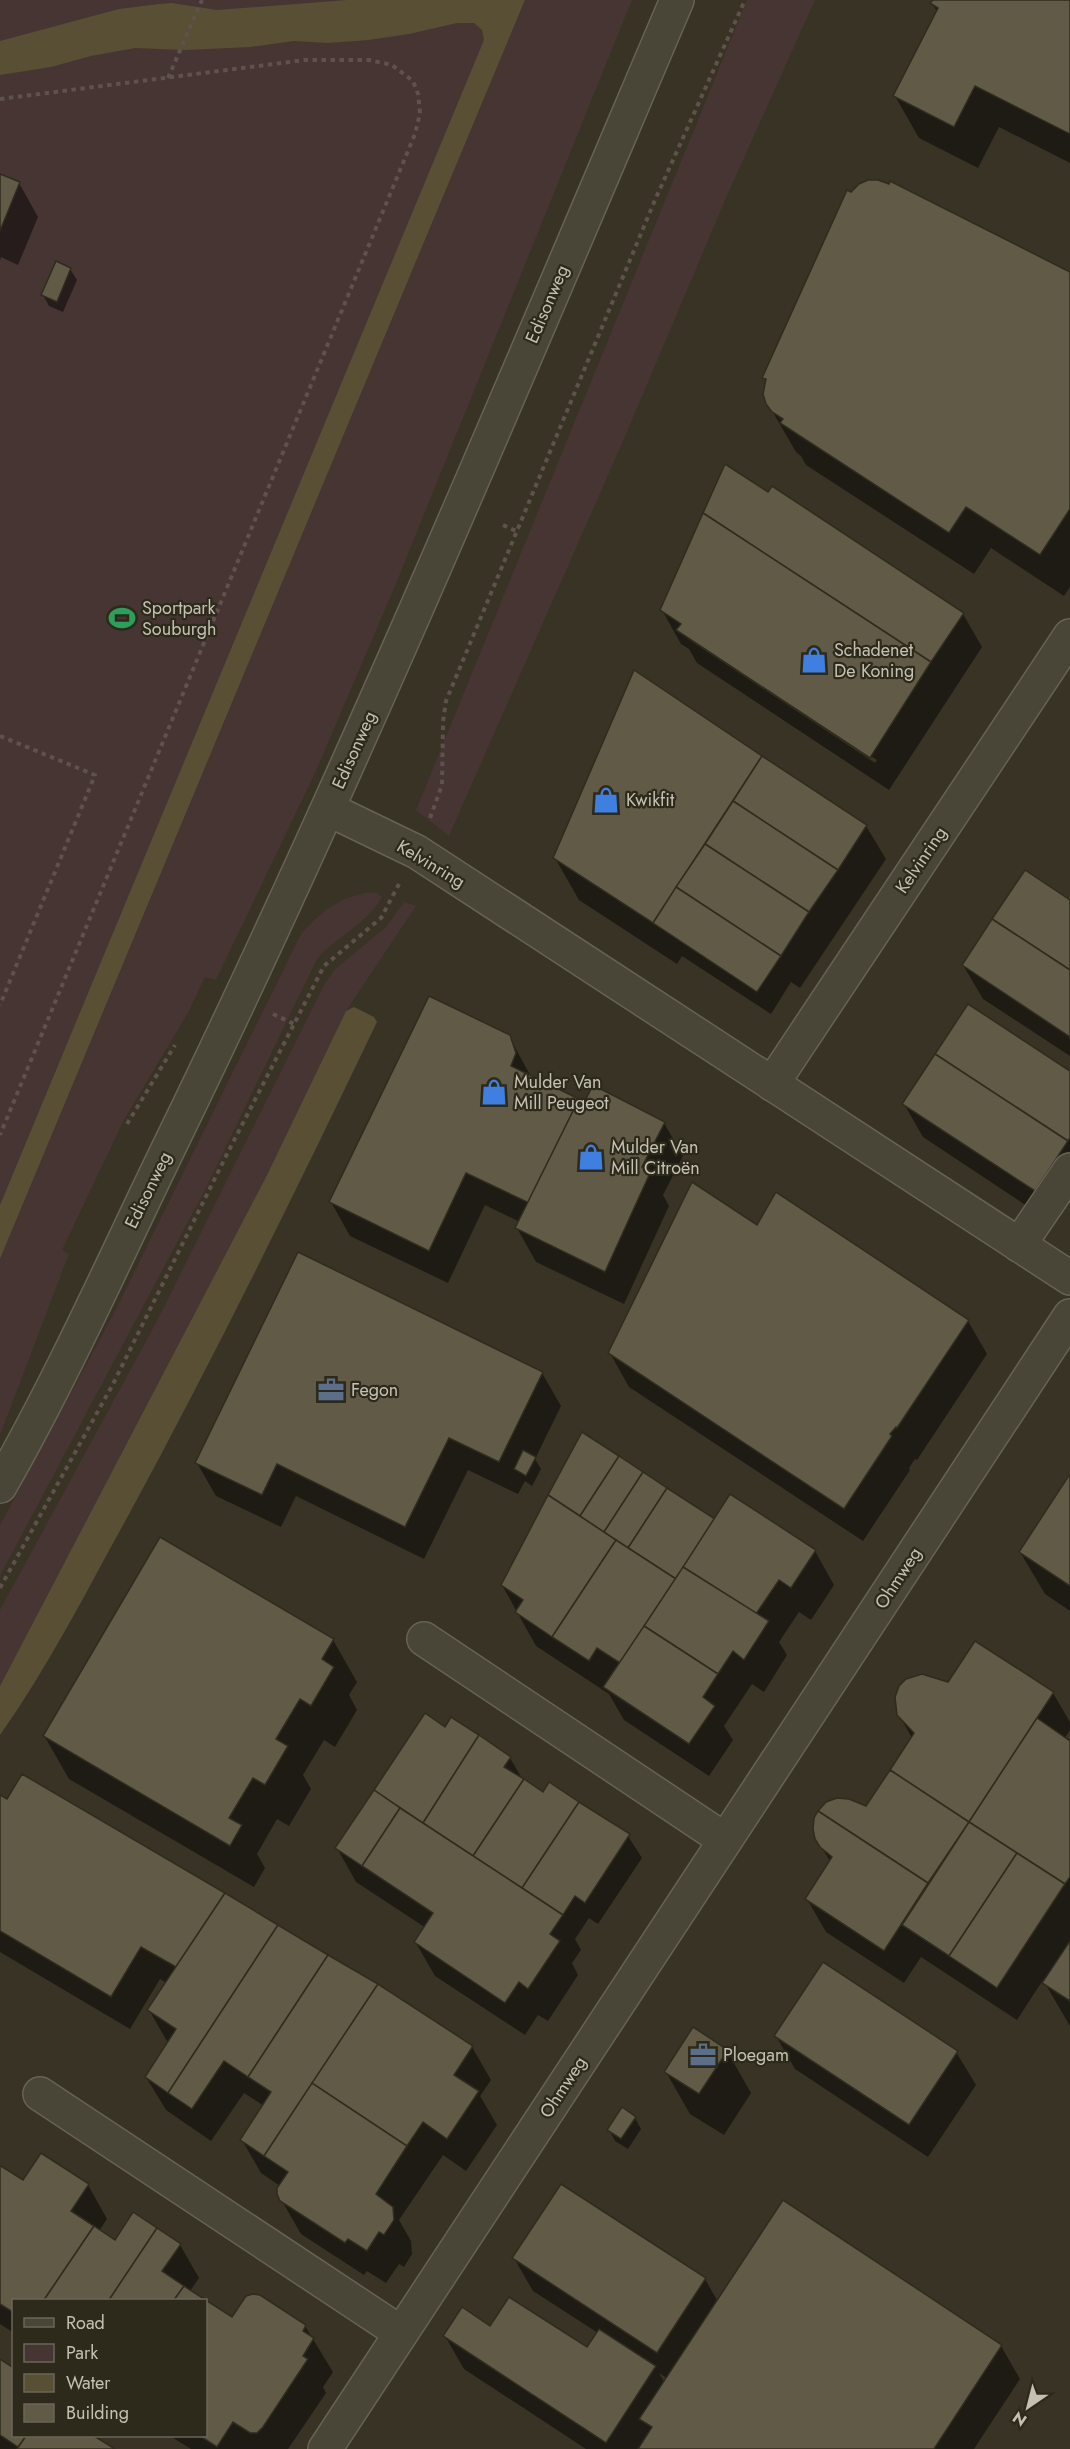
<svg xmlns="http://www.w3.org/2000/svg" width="1070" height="2449" font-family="Jost,sans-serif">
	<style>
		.green { fill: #463533 }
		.water { fill: #584f34 }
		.shadow { fill: #0007; fill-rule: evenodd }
		.building { fill: #605a47; stroke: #2f2c1e; stroke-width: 1.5 }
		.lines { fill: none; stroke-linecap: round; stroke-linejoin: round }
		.minor-casing { stroke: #666355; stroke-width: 36 }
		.tertiary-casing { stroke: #666355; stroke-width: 36 }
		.path { stroke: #5f524c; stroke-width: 4; stroke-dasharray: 4.5 4.5; stroke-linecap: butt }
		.minor { stroke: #494537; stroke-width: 33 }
		.tertiary { stroke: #494537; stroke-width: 33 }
		.labels { text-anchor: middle; stroke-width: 4.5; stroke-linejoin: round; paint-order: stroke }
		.street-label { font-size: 18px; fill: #c5c1b2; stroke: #2d2a1c }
		.poi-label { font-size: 18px; fill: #c5c1b2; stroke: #2d2a1c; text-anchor: start }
	</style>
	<rect width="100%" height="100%" fill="#383324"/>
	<!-- green -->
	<g class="green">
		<polygon points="0,0 503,0 0,1205"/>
		<polygon points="525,0 632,0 393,591 316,771 216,980 205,977 188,1013 125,1118 62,1250 69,1254 0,1435 0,1259"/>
		<polygon points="747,0 815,0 726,198 624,439 449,836 416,810"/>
		<path d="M375,892L382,897C367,924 337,936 317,959L206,1188L0,1576V1525L114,1313L301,934C321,911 343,894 375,892Z"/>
		<polygon points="404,902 416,906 346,1011 267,1175 0,1686 0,1610 158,1319 323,987 334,970 386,927"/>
	</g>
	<!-- water -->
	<g class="water">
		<polygon points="347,0 525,0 0,1259 0,1205 484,40 482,30 474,23 457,23 409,34 369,40 328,43 294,41 251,47 185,50 135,48 91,56 51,67 0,75 0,41 119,9 159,4 172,3 217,10"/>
		<path d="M354,1007L374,1017L377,1022C297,1189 216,1354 128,1516C87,1590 49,1666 0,1735V1686L267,1175L346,1011Z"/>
	</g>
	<!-- shadow -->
	<g class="shadow">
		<polygon points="935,0 1070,0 1070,163 999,127 978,168 919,138 895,96 938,13 932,3"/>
		<polygon points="0,175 19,183 38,217 18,265 1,257 0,261"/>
		<polygon points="70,269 77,280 63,312 49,306 43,295"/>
		<polygon points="1070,274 1070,587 1064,596 991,548 974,574 806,465 801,456 796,452 771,409 767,383 764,377"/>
		<path d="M662,610L963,614L982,647L889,790L697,663L689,649L681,644ZM688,636L877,760L875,763L688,639Z"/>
		<polygon points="635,673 866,826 886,859 800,988 791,982 771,1014 682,956 677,964 579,900 555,858"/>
		<polygon points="1070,902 1070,1056 983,999 963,965"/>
		<polygon points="509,1036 531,1077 585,1103 664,1123 683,1156 663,1195 669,1206 624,1304 536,1262 517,1228 520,1222 485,1205 448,1283 350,1236 331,1202"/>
		<polygon points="1070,1073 1070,1199 1054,1224 923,1137 904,1104"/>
		<polygon points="758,1227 968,1321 987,1354 917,1460 915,1459 909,1468 910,1470 863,1541 629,1387 610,1353"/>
		<polygon points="542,1373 561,1406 535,1459 541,1469 532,1486 525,1481 518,1494 468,1470 424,1559 296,1496 281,1527 216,1496 197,1463"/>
		<polygon points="583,1434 714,1520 815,1551 834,1585 811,1620 799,1612 779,1642 787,1655 764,1692 752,1684 724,1726 733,1740 709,1776 624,1720 609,1694 536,1646 502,1585"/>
		<polygon points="1070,1477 1070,1611 1045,1594 1020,1552"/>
		<polygon points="333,1640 357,1682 349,1695 357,1710 335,1747 324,1740 303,1775 311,1789 289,1826 277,1819 257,1854 265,1868 254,1887 69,1779 45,1737"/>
		<polygon points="975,1643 1053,1693 1070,1722 1070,1730 1064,1739 1070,1743 1070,2026 1043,1980 1017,2020 921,1957 904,1983 826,1932 807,1899 831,1863 817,1839 867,1808 912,1738 899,1715 914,1677 930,1676 948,1684"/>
		<polygon points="425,1715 446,1729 510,1758 523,1780 543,1794 628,1836 642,1858 598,1924 589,1918 575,1939 581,1950 572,1963 578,1975 548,2021 538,2015 525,2035 435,1976 416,1943 426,1928 356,1882 337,1848"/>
		<polygon points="0,1797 472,2047 491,2080 480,2096 497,2125 466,2171 443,2155 399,2220 411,2241 412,2254 404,2267 399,2264 386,2283 367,2271 364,2275 301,2234 278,2194 280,2186 261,2173 242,2140 264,2106 244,2093 211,2141 166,2110 146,2077 168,2043 149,2010 167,1983 160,1979 130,2029 0,1952"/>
		<polygon points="776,2036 956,2052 976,2085 928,2157 795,2069"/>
		<polygon points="727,2051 751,2093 724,2135 690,2114 666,2072"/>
		<polygon points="635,2118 641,2129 628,2149 615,2141 609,2130"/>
		<polygon points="41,2155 88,2185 107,2219 99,2231 115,2242 180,2245 199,2278 190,2291 204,2300 14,2300 14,2333 0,2324 0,2170 23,2182"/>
		<path d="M514,2258L705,2279L718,2302L1001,2346L1020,2379L974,2449H586L464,2369L445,2336L491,2328L587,2349L598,2333L533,2291ZM659,2373L668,2379L665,2383Z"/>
		<polygon points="206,2301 232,2319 305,2326 333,2372 323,2387 326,2393 288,2449 191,2449 170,2436 206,2436"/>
		<polygon points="0,2361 14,2436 98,2436 103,2443 112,2449 0,2449"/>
	</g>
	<!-- building -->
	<g class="building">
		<polygon points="933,0 1070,0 1070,134 975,86 954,127 893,96 938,8 930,3"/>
		<polygon points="0,174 20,182 0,231"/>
		<polygon points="868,180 878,180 889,184 890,181 1070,272 1070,509 1040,555 966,507 949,533 780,423 783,419 772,412 766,404 763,394 766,379 762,378 847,190 851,192 859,184"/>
		<polygon points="56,261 71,268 57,302 41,295"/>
		<polygon points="725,464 768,492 772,486 964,613 931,662 703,513"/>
		<polygon points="703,513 931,662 870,758 676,630 681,624 660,610"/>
		<polygon points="634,670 762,756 653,923 553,858"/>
		<polygon points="762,756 867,825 838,870 733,801"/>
		<polygon points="733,801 838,870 809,912 705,844"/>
		<polygon points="705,844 809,912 781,956 676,887"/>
		<polygon points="1025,870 1070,900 1070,970 992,919"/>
		<polygon points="676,887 781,956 757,992 653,923"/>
		<polygon points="992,919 1070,970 1070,1037 962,965"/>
		<polygon points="429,996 510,1035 516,1053 511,1066 579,1099 529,1203 466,1173 429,1251 329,1202"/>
		<polygon points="968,1004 1070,1071 1070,1138 1068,1141 935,1054"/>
		<polygon points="935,1054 1068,1141 1035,1191 902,1104"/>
		<polygon points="593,1085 665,1122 642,1167 651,1171 605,1272 515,1228 579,1099 585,1101"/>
		<polygon points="692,1182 757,1225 776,1192 969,1320 897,1428 896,1427 890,1434 892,1436 844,1509 608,1353"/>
		<polygon points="298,1252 543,1372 499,1462 449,1438 405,1527 277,1464 262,1495 195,1463"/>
		<polygon points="582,1432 619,1456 580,1516 548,1495"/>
		<polygon points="523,1450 536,1457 526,1476 514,1469"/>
		<polygon points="619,1456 643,1472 604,1532 580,1516"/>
		<polygon points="643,1472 667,1488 628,1548 604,1532"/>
		<polygon points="1070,1474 1070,1586 1019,1552"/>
		<polygon points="667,1488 715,1519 676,1579 628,1548"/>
		<polygon points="730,1494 816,1550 791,1588 779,1580 756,1614 683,1567"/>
		<polygon points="548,1495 616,1540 552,1637 515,1612 523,1600 501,1585"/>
		<polygon points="160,1537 334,1639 322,1659 334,1667 311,1706 300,1699 276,1739 288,1746 265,1785 253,1778 229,1818 242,1825 230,1846 43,1736"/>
		<polygon points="616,1540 676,1579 620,1663 597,1648 589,1661 552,1637"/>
		<polygon points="683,1567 769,1621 744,1660 733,1651 718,1674 644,1626"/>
		<polygon points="644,1626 718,1674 703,1697 715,1706 689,1744 603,1687"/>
		<polygon points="975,1641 1054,1692 969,1822 890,1770 914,1733 897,1715 895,1697 899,1686 906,1679 922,1674 948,1682"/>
		<polygon points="425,1713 445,1727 451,1717 479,1735 423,1823 374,1790"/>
		<polygon points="1037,1718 1070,1741 1070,1877 1065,1884 969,1822"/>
		<polygon points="479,1735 511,1757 504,1767 524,1779 473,1856 423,1823"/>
		<polygon points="890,1770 969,1822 928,1883 818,1811 826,1802 837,1798 849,1799 866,1806"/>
		<polygon points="22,1774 225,1893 176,1967 141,1947 111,1997 0,1931 0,1795 7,1799"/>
		<polygon points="524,1779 543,1792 549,1782 579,1802 522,1888 473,1856"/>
		<polygon points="374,1790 400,1808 362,1866 335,1848"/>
		<polygon points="579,1802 630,1834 585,1903 575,1896 563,1915 522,1888"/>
		<polygon points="400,1808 563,1915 550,1934 560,1941 528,1989 519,1982 505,2003 414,1942 433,1913 362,1866"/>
		<polygon points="818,1811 928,1883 884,1951 805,1899 832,1857 820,1847 815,1839 813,1829 814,1818"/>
		<polygon points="969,1822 1017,1853 949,1956 902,1925"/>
		<polygon points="1017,1853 1065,1884 997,1988 949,1956"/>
		<polygon points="225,1893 278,1925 168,2093 145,2077 176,2029 147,2010"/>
		<polygon points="278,1925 328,1955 248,2077 224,2061 192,2109 168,2093"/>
		<polygon points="1070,1941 1070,2001 1042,1983"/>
		<polygon points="328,1955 378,1984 264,2156 240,2140 271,2092 248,2077"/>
		<polygon points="823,1962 958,2051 909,2125 774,2036"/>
		<polygon points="378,1984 473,2046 454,2075 479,2091 447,2139 423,2122 407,2146 312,2083"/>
		<polygon points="693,2027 728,2050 699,2094 664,2072"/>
		<polygon points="312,2083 407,2146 376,2194 393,2207 394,2220 384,2235 379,2232 367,2251 348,2239 345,2243 280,2201 277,2194 277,2188 288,2172 264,2156"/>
		<polygon points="622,2107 636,2117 621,2139 607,2130"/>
		<polygon points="41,2153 89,2184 71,2211 94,2226 44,2300 14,2300 14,2313 0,2304 0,2167 1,2166 23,2180"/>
		<polygon points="561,2184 706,2278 657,2353 512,2258"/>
		<polygon points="783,2200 1002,2345 934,2449 638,2449 652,2427 639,2419"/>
		<polygon points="133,2212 157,2228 109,2300 44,2300 94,2226 115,2240"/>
		<polygon points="157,2228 181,2244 162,2271 184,2286 174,2300 109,2300"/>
		<polygon points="184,2286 232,2317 246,2296 253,2294 260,2295 306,2325 303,2331 314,2338 303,2356 308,2359 263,2427 257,2433 250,2433 233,2422 217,2447 200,2436 206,2436 206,2300 174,2300"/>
		<polygon points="509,2297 587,2347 599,2329 656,2366 606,2443 443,2336 462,2307 490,2326"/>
		<polygon points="0,2359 14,2368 14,2436 26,2436 18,2447 0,2435"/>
		<polygon points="26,2436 94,2436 115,2449 17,2449"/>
	</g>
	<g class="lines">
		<!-- minor casing -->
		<g class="minor-casing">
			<g id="minor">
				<polyline points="328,809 417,852 1070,1278"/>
				<polyline points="772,1084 1070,636"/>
				<polyline points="1019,1245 1070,1170"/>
				<polyline points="424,1639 725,1840"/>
				<polyline points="40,2094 401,2333"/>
				<polyline points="325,2449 1070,1316"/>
			</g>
		</g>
		<!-- tertiary casing -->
		<g class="tertiary-casing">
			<path id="tertiary" d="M0,1486C64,1374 116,1256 172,1141C354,767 514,383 677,0"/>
		</g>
		<!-- path -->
		<g class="path">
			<polyline points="168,78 202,0"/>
			<polyline points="0,99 305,60 369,60 392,65 413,81 418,94 420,113 415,134 0,1135"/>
			<polyline points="503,525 516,531"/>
			<polyline points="0,736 95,775 0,1005"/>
			<polyline points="430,818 442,785 443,722 446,701 655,200 745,0"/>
			<polyline points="273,1014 294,1024"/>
			<polyline points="127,1124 175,1045"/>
			<polyline points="0,1588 113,1384 227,1154 324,966 381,918 399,884"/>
		</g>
		<!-- minor -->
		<use href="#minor" class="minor"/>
		<!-- tertiary -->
		<use href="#tertiary" class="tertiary"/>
	</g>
	<!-- icons -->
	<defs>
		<g id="stadium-bare" transform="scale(2.07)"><path d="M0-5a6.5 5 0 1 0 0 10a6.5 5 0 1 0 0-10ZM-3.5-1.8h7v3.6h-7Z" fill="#2e9e5b" stroke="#2d2a1c" stroke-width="2.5" paint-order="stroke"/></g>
		<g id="shop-bare" transform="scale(2.07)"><path d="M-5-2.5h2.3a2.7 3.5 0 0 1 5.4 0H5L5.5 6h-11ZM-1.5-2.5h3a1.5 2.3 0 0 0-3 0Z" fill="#3f7fe0" stroke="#2d2a1c" stroke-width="2.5" paint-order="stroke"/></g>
		<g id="office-bare" transform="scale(2.07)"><path d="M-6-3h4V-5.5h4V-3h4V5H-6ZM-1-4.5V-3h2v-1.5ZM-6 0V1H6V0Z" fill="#5c6f8a" stroke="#2d2a1c" stroke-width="2.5" paint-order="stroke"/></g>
	</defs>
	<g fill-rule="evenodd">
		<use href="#stadium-bare" x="122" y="618"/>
		<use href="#shop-bare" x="814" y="660"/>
		<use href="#shop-bare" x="606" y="800"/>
		<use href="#shop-bare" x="494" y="1092"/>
		<use href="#shop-bare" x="591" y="1157"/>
		<use href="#office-bare" x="331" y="1390"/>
		<use href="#office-bare" x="703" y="2055"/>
	</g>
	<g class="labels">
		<!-- street labels -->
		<g class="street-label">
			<text transform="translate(547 304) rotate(-67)" y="6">Edisonweg</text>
			<text transform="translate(354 750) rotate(-66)" y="6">Edisonweg</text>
			<text transform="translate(921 860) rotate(-56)" y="6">Kelvinring</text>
			<text transform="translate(431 864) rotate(31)" y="6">Kelvinring</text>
			<text transform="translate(148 1190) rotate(-64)" y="6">Edisonweg</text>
			<text transform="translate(898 1578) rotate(-57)" y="6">Ohmweg</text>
			<text transform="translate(563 2087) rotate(-57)" y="6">Ohmweg</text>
		</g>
		<!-- poi labels -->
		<g class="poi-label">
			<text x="142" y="614">Sportpark<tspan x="142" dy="21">Souburgh</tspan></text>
			<text x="834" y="656">Schadenet<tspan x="834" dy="21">De Koning</tspan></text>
			<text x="626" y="806">Kwikfit</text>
			<text x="514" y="1088">Mulder Van<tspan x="514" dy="21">Mill Peugeot</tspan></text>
			<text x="611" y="1153">Mulder Van<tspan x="611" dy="21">Mill Citroën</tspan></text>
			<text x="351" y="1396">Fegon</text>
			<text x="723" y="2061">Ploegam</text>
		</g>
	</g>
	<!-- legend -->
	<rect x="12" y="2299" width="195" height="138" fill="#2d2a1c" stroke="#6a6658" stroke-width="1.5"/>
	<rect x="24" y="2318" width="30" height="9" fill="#494537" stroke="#6a6658" stroke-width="1.5"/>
	<text x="66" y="2329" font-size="18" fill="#c5c1b2">Road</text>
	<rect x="24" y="2344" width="30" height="18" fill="#463533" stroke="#6a6658" stroke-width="1.5"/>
	<text x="66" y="2359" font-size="18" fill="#c5c1b2">Park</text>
	<rect x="24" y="2374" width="30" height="18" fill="#584f34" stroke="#6a6658" stroke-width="1.5"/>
	<text x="66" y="2389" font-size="18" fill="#c5c1b2">Water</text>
	<rect x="24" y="2404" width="30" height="18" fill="#605a47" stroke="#6a6658" stroke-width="1.5"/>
	<text x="66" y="2419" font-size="18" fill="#c5c1b2">Building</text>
	<!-- north arrow -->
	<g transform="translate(1028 2407) rotate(215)" stroke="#2d2a1c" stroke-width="4.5" paint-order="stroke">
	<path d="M0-4.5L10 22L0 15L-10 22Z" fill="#c5c1b2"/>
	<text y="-9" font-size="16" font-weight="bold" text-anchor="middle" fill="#c5c1b2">N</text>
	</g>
</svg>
